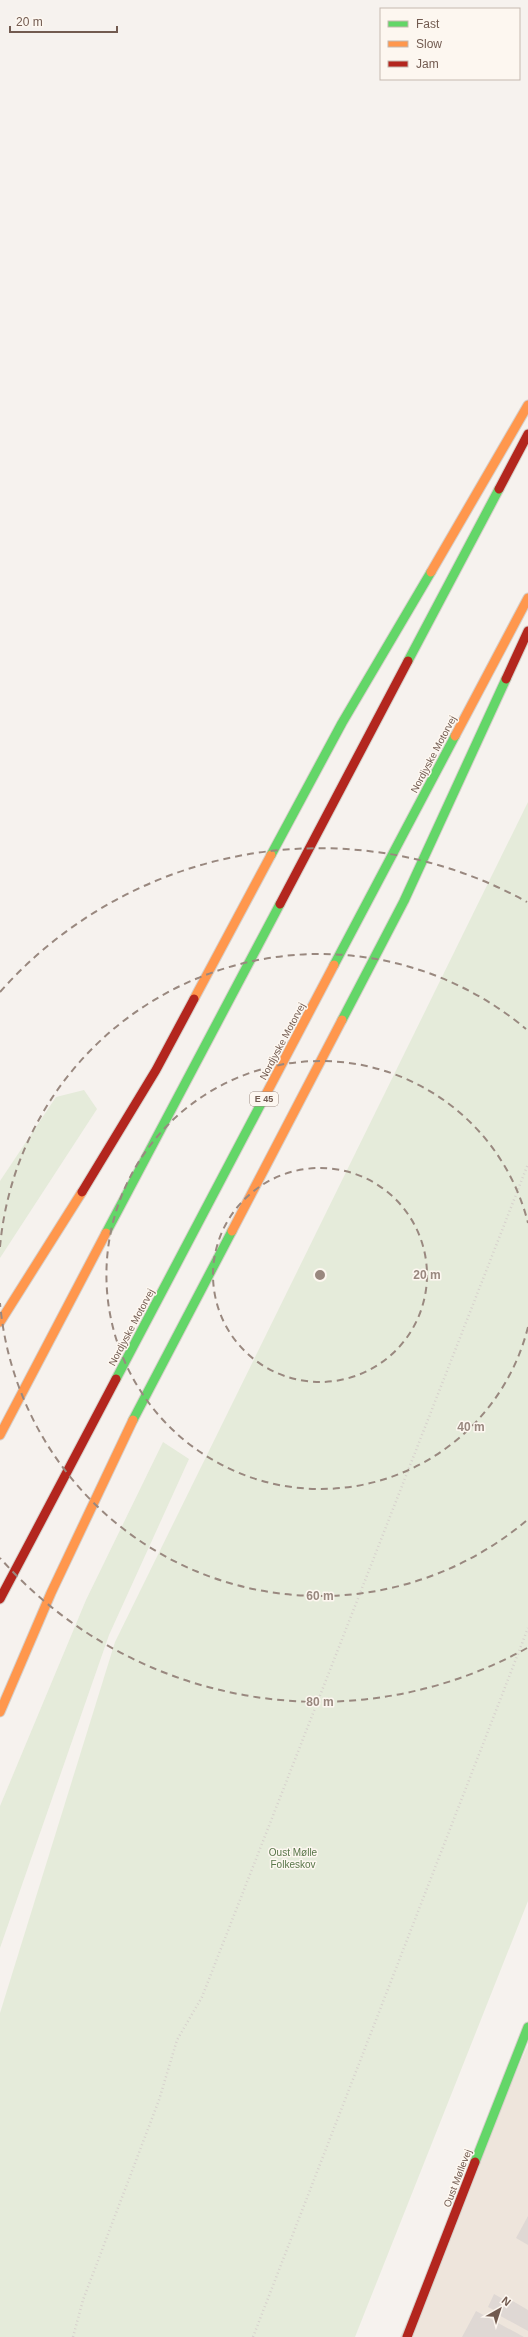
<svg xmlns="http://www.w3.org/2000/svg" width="528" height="2337" font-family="Arial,sans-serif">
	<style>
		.residential { fill: #eee5dc }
		.green { fill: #e5ebda }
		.building { fill: #dfd8d4 }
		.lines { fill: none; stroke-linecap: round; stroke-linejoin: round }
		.fast-casing { stroke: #d6cfca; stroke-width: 11 }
		.slow-casing { stroke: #d6cfca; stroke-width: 11 }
		.jam-casing { stroke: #d6cfca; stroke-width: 11 }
		.path { stroke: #d7d1cd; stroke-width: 2.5; stroke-dasharray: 1 3; stroke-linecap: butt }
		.fast { stroke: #63d668; stroke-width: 9 }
		.slow { stroke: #ff974d; stroke-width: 9 }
		.jam { stroke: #b3261e; stroke-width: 9 }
		.ring { fill: none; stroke: #99887f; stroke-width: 2; stroke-dasharray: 7 5 }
		.labels { text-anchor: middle; stroke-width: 3; stroke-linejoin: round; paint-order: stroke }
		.shield { fill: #fdf7f0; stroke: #9c8a80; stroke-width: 1 }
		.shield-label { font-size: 9px; font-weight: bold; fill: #725b50 }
		.street-label { font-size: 10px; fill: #725b50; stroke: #fdf7f0 }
		.park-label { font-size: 10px; fill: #59764a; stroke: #fdf7f0 }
		.centre { fill: #99887f; stroke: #fdf7f0; stroke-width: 2 }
		.ring-label { font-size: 12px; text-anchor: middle; font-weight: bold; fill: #99887f; stroke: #fdf7f0; stroke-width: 3; stroke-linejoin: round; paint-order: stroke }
	</style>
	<rect width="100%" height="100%" fill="#f6f2ee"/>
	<!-- residential -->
	<polygon class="residential" points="528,2045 528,2337 400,2337"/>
	<!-- green -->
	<g class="green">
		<polygon points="528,802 528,1901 355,2337 0,2337 0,2013 115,1642"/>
		<polygon points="84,1090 97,1109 0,1258 0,1181 56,1097"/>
		<polygon points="163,1442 189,1459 109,1635 0,1948 0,1806 86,1600"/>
	</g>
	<!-- building -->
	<g class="building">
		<polygon points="528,2216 528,2245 516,2238"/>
		<polygon points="494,2294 503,2299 504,2296 528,2310 528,2331 495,2313 496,2311 488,2307"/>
		<polygon points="476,2311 524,2337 462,2337"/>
	</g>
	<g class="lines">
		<!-- fast casing -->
		<g class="fast-casing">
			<g id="fast">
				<polyline points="408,661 499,489"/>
				<polyline points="271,855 342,723 431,572"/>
				<polyline points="334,965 455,736"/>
				<polyline points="342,1020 404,901 506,679"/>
				<polyline points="106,1233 280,904"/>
				<polyline points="116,1379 264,1098"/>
				<polyline points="133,1420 232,1231"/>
				<polyline points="475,2162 528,2027"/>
			</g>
		</g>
		<!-- slow casing -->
		<g class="slow-casing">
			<g id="slow">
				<polyline points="431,572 528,405"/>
				<polyline points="455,736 528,598"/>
				<polyline points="194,999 271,855"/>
				<polyline points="264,1098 334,965"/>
				<polyline points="232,1231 342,1020"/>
				<polyline points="0,1322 82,1192"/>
				<polyline points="0,1435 106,1233"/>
				<polyline points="0,1712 51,1593 133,1420"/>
			</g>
		</g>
		<!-- jam casing -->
		<g class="jam-casing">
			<g id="jam">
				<polyline points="499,489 528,434"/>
				<polyline points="506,679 528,631"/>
				<polyline points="280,904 408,661"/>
				<polyline points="82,1192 156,1070 194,999"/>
				<polyline points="0,1599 116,1379"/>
				<polyline points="407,2337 475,2162"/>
			</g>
		</g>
		<!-- path -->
		<g class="path">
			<polyline points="73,2337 83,2300 159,2100 177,2040 202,1997 528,1164"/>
			<polyline points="253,2337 528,1628"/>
		</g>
		<!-- fast -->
		<use href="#fast" class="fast"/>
		<!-- slow -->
		<use href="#slow" class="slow"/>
		<!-- jam -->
		<use href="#jam" class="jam"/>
	</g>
	<!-- distance rings -->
	<g class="ring">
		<circle cx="320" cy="1275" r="107"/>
		<path d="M528 1327A214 214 0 1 1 528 1223"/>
		<path d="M526 1521A321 321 0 0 1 0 1303M0 1247A321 321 0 0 1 526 1029"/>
		<path d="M527 1648A427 427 0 0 1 0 1558M0 992A427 427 0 0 1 527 902"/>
	</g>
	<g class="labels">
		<!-- shield labels -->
		<rect class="shield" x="250" y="1092" width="28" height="14" rx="3"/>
		<g class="shield-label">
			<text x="264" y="1102">E 45</text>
		</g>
		<!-- street labels -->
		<g class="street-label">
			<text transform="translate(433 754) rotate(-62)" y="4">Nordjyske Motorvej</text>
			<text transform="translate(282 1041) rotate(-62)" y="4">Nordjyske Motorvej</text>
			<text transform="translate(131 1327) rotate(-62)" y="4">Nordjyske Motorvej</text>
			<text transform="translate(457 2178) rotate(-69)" y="4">Oust Møllevej</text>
		</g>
		<!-- park labels -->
		<g class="park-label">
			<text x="293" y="1856">Oust Mølle<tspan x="293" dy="12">Folkeskov</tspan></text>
		</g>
	</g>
	<circle cx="320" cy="1275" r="6" class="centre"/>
	<g class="ring-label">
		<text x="427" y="1279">20 m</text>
		<text x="471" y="1431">40 m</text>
		<text x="320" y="1600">60 m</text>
		<text x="320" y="1706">80 m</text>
	</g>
	<!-- legend -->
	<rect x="380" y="8" width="140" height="72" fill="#fdf7f0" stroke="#c5b9b0"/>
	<rect x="388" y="21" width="20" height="6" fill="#63d668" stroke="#c5b9b0"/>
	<text x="416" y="28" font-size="12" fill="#725b50">Fast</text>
	<rect x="388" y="41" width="20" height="6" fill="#ff974d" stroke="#c5b9b0"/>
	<text x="416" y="48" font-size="12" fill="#725b50">Slow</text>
	<rect x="388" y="61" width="20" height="6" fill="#b3261e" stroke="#c5b9b0"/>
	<text x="416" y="68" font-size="12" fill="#725b50">Jam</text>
	<!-- north arrow -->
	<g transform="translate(500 2309) rotate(39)" stroke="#fdf7f0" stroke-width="3" paint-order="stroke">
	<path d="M0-3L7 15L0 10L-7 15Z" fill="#725b50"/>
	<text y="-6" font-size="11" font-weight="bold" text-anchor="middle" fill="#725b50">N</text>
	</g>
	<!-- scale -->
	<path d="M10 26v6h107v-6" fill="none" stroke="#725b50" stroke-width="2"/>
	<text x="16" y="26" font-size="12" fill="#725b50" stroke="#fdf7f0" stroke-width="3" paint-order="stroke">20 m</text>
</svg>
